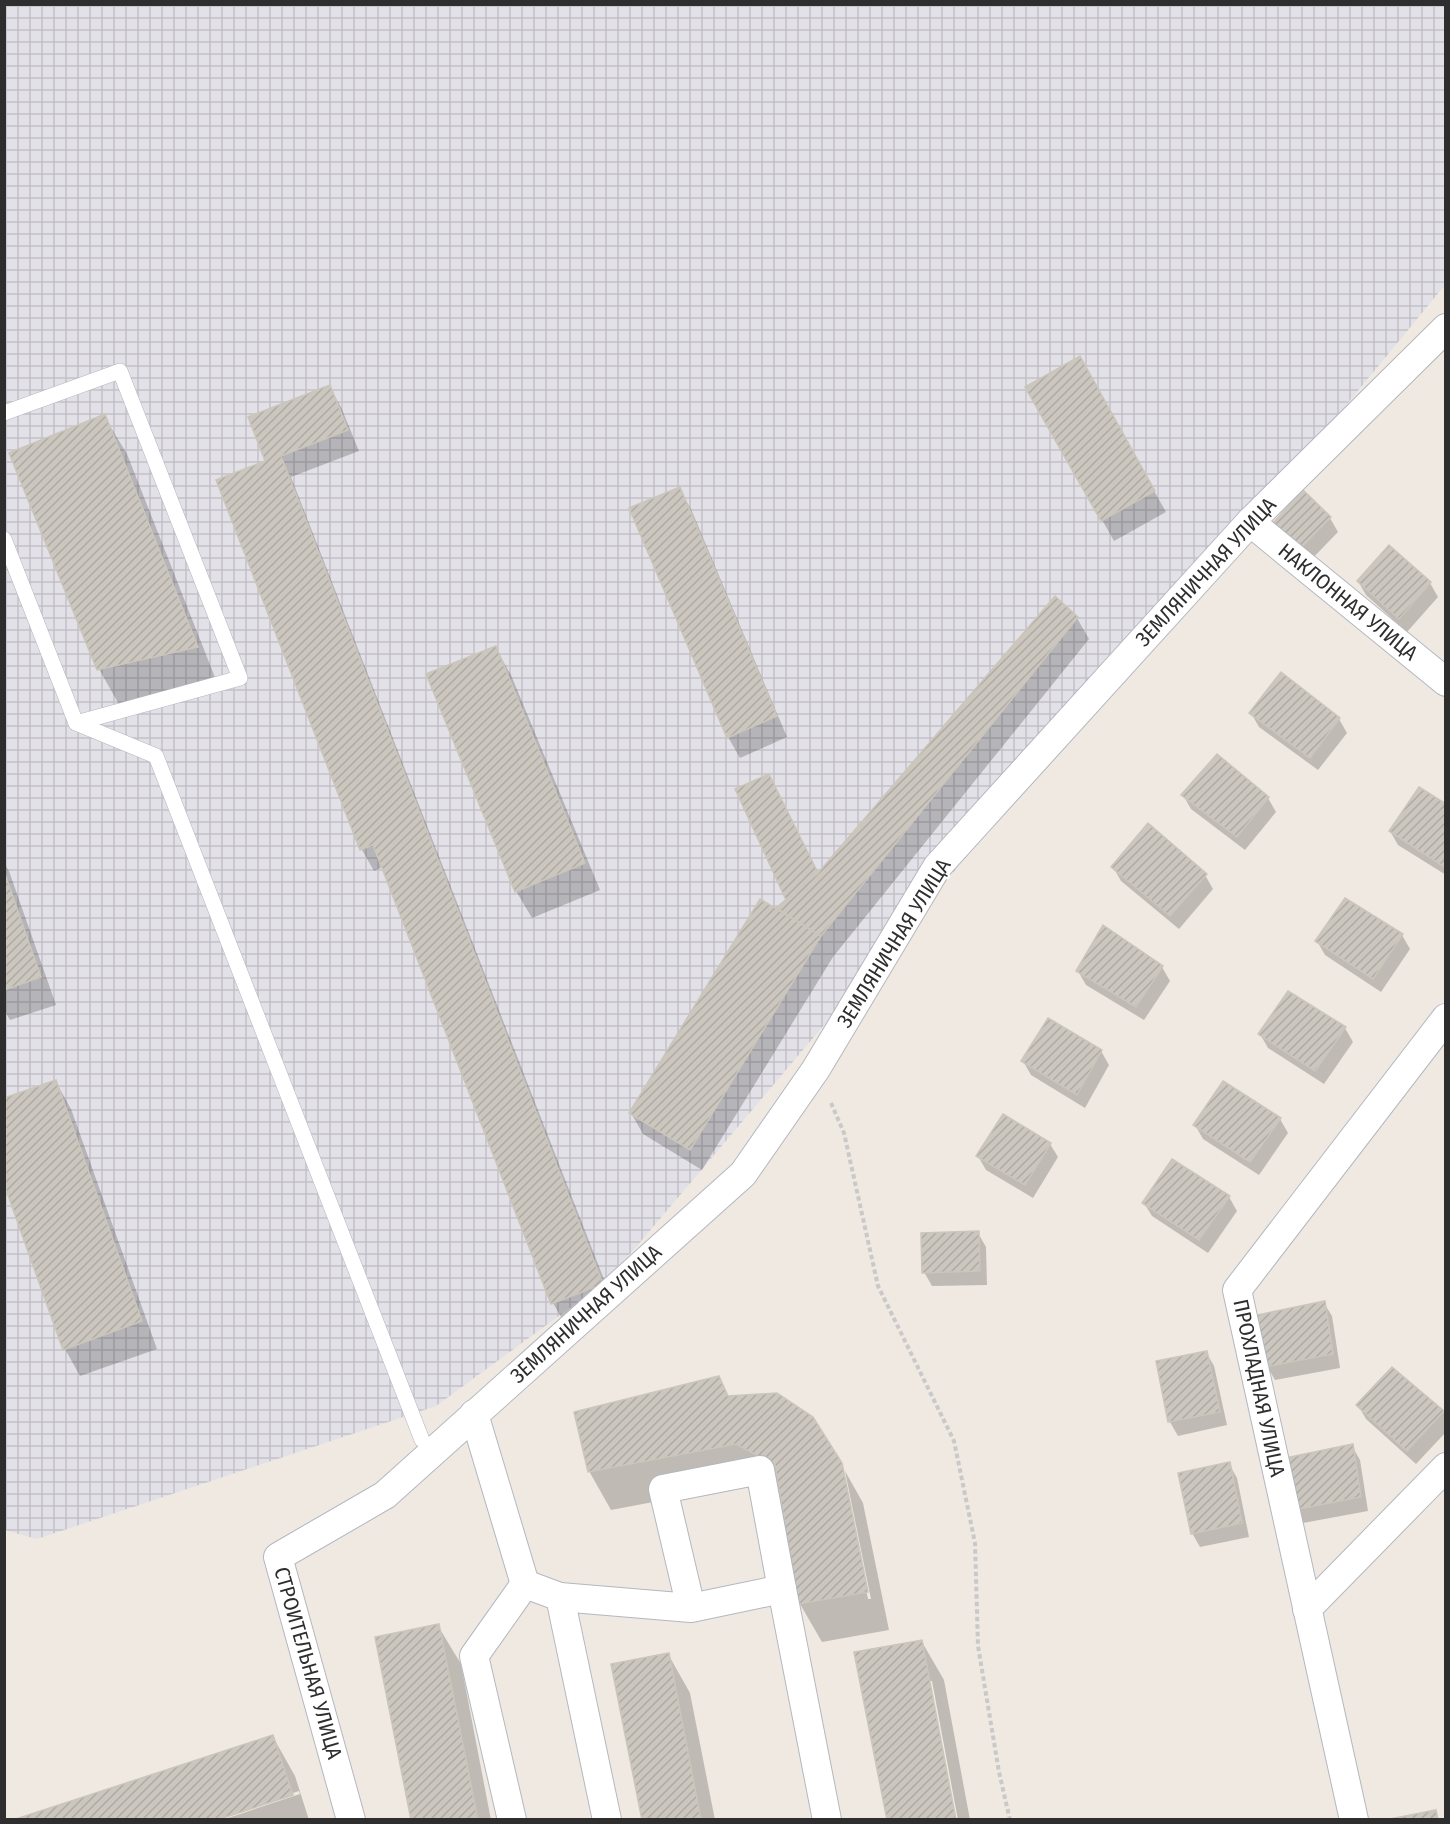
<svg xmlns="http://www.w3.org/2000/svg" width="1450" height="1824" font-family="'Fira Sans Condensed',sans-serif">
	<style>
		.industrial { fill: url(#industrial-grid) }
		.shadow { fill: #0003 }
		.building { fill: url(#building-hatch); stroke: #cbc5ba; stroke-width: 1.5 }
		.lines { fill: none; stroke-linecap: round; stroke-linejoin: round }
		.lane-casing { stroke: #b4b7c1; stroke-width: 16 }
		.street-casing { stroke: #b4b7c1; stroke-width: 30 }
		.path { stroke: #c9c9c9; stroke-width: 4; stroke-dasharray: 4.5 3; stroke-linecap: butt }
		.lane { stroke: #fff; stroke-width: 15 }
		.street { stroke: #fff; stroke-width: 28 }
		.labels { text-anchor: middle; stroke-width: 4.5; stroke-linejoin: round; paint-order: stroke }
		.street-label { font-size: 21px; fill: #2e2e2e; stroke: #fff }
	</style>
	<defs>
		<pattern id="industrial-grid" width="8" height="8" patternUnits="userSpaceOnUse" patternTransform="scale(1.5)"><rect width="8" height="8" fill="#e3e1e8"/><path d="M0 4h8M4 0v8" fill="none" stroke="#c3c1c7"/></pattern>
		<pattern id="building-hatch" width="6" height="6" patternUnits="userSpaceOnUse" patternTransform="scale(1.5)"><rect width="6" height="6" fill="#cbc7bf"/><path d="M-1 1l2-2M0 6l6-6M5 7l2-2" fill="none" stroke="#afaba4"/></pattern>
	</defs>
	<rect width="100%" height="100%" fill="#efe9e1"/>
	<!-- industrial -->
	<polygon class="industrial" points="4,5 1446,5 1445,285 1250,522 609,1279 436,1406 37,1539 4,1530"/>
	<!-- shadow -->
	<g class="shadow">
		<polygon points="1079,358 1166,512 1114,541 1027,387"/>
		<polygon points="329,386 341,407 359,451 291,477 614,1305 565,1324 553,1303 383,867 374,871 362,850 218,481 267,462"/>
		<polygon points="104,416 127,454 218,685 121,708 99,669"/>
		<polygon points="679,489 691,509 787,737 740,758 728,737"/>
		<polygon points="1303,493 1330,518 1338,532 1306,565 1280,540"/>
		<polygon points="1358,581 1430,583 1438,597 1407,632 1366,595"/>
		<polygon points="1077,618 1089,639 833,957 702,1170 643,1134 631,1113 776,910 787,900 780,797 819,874"/>
		<polygon points="495,647 511,675 600,890 532,918 516,891"/>
		<polygon points="1251,713 1339,719 1347,733 1318,770 1259,727"/>
		<polygon points="1217,756 1268,798 1276,812 1245,850 1191,809 1183,795"/>
		<polygon points="1446,806 1446,875 1398,845 1390,831"/>
		<polygon points="4,863 9,871 56,1005 10,1020 4,1010"/>
		<polygon points="1113,867 1205,875 1213,889 1179,929 1121,881"/>
		<polygon points="1346,900 1402,935 1410,949 1381,992 1325,955 1317,941"/>
		<polygon points="1162,967 1170,981 1144,1020 1086,985 1078,971"/>
		<polygon points="1345,1028 1353,1042 1324,1084 1268,1048 1260,1034"/>
		<polygon points="1101,1051 1109,1065 1085,1108 1031,1075 1023,1061"/>
		<polygon points="56,1082 71,1109 157,1349 80,1376 65,1349"/>
		<polygon points="1280,1119 1288,1133 1259,1175 1203,1139 1195,1125"/>
		<polygon points="1050,1144 1058,1157 1033,1198 986,1170 978,1156"/>
		<polygon points="1229,1197 1237,1211 1208,1253 1152,1216 1144,1203"/>
		<polygon points="978,1233 986,1247 987,1285 932,1286 924,1272"/>
		<polygon points="1324,1303 1332,1316 1340,1368 1275,1380 1267,1366"/>
		<polygon points="1206,1352 1214,1366 1227,1425 1178,1436 1170,1422 1158,1362"/>
		<polygon points="718,1378 729,1398 840,1463 868,1599 871,1599 845,1471 863,1503 889,1630 822,1642 800,1604 781,1494 759,1482 611,1510 589,1471"/>
		<polygon points="1358,1405 1443,1412 1446,1417 1446,1432 1416,1464 1366,1419"/>
		<polygon points="1352,1446 1360,1460 1368,1511 1303,1523 1295,1510"/>
		<polygon points="1229,1464 1237,1478 1249,1537 1200,1547 1192,1533"/>
		<polygon points="438,1626 461,1664 491,1820 413,1820"/>
		<polygon points="922,1642 944,1680 970,1820 958,1820 932,1681 928,1681"/>
		<polygon points="668,1654 690,1693 715,1820 643,1820"/>
		<polygon points="273,1737 295,1776 309,1820 222,1820 300,1794 299,1791 212,1820"/>
	</g>
	<!-- building -->
	<g class="building">
		<polygon points="1080,356 1155,491 1101,521 1025,387"/>
		<polygon points="330,385 348,430 281,456 603,1284 551,1304 373,845 360,850 216,480 265,461 248,417"/>
		<polygon points="105,414 198,647 97,670 9,453"/>
		<polygon points="680,487 777,716 727,738 629,508"/>
		<polygon points="1303,490 1331,517 1297,552 1270,526"/>
		<polygon points="1389,545 1431,582 1399,619 1357,581"/>
		<polygon points="1055,596 1078,617 821,936 776,908 818,873"/>
		<polygon points="496,646 585,863 515,892 426,674"/>
		<polygon points="1281,672 1340,718 1310,758 1249,713"/>
		<polygon points="1217,754 1269,797 1237,837 1181,795"/>
		<polygon points="769,774 818,873 786,900 735,789"/>
		<polygon points="1419,787 1446,804 1446,868 1389,831"/>
		<polygon points="1148,823 1207,874 1170,916 1111,867"/>
		<polygon points="4,871 41,977 4,990"/>
		<polygon points="1345,898 1403,934 1373,979 1315,941"/>
		<polygon points="760,899 821,936 690,1150 629,1113"/>
		<polygon points="1103,925 1163,966 1136,1007 1076,971"/>
		<polygon points="1288,991 1346,1027 1315,1071 1258,1034"/>
		<polygon points="1048,1018 1102,1050 1077,1095 1021,1061"/>
		<polygon points="56,1080 142,1321 63,1350 4,1184 4,1098"/>
		<polygon points="1223,1081 1281,1118 1250,1162 1193,1125"/>
		<polygon points="1003,1114 1051,1143 1025,1185 976,1156"/>
		<polygon points="1172,1159 1230,1196 1199,1240 1142,1203"/>
		<polygon points="979,1231 980,1271 922,1273 921,1233"/>
		<polygon points="1325,1301 1333,1354 1265,1367 1257,1315"/>
		<polygon points="1207,1351 1220,1412 1168,1422 1156,1361"/>
		<polygon points="1392,1367 1444,1411 1407,1451 1356,1405"/>
		<polygon points="719,1376 728,1396 777,1393 813,1417 842,1463 868,1592 798,1604 775,1465 736,1444 588,1472 574,1412"/>
		<polygon points="1353,1444 1361,1497 1293,1510 1285,1458"/>
		<polygon points="1230,1462 1242,1523 1191,1534 1178,1473"/>
		<polygon points="439,1624 478,1820 411,1820 375,1637"/>
		<polygon points="922,1640 956,1820 887,1820 854,1652"/>
		<polygon points="669,1653 701,1820 642,1820 611,1664"/>
		<polygon points="273,1735 293,1795 217,1820 13,1820"/>
		<polygon points="1436,1810 1438,1820 1385,1820"/>
	</g>
	<g class="lines">
		<!-- lane casing -->
		<g class="lane-casing">
			<g id="lane">
				<polyline points="4,413 120,371 240,678 76,723"/>
				<polyline points="4,539 76,723 156,756 422,1440"/>
			</g>
		</g>
		<!-- street casing -->
		<g class="street-casing">
			<g id="street">
				<polyline points="1250,522 1446,682"/>
				<polyline points="474,1414 525,1584"/>
				<polyline points="525,1584 560,1597 607,1820"/>
				<polyline points="782,1589 827,1820"/>
				<polyline points="560,1597 691,1608 663,1489 760,1470 782,1589 691,1608"/>
				<polyline points="1307,1609 1446,1467"/>
				<polyline points="351,1820 278,1557 385,1495 743,1174 816,1069 937,867 1250,522 1446,328"/>
				<polyline points="512,1820 474,1656 525,1584"/>
				<polyline points="1354,1820 1237,1290 1446,1018"/>
			</g>
		</g>
		<!-- path -->
		<polyline class="path" points="831,1103 844,1133 878,1286 954,1441 975,1543 978,1646 999,1772 1010,1820"/>
		<!-- lane -->
		<use href="#lane" class="lane"/>
		<!-- street -->
		<use href="#street" class="street"/>
	</g>
	<g class="labels">
		<!-- street labels -->
		<g class="street-label">
			<text transform="translate(1206 572) rotate(-47)" y="7">ЗЕМЛЯНИЧНАЯ УЛИЦА</text>
			<text transform="translate(1348 602) rotate(39)" y="7">НАКЛОННАЯ УЛИЦА</text>
			<text transform="translate(894 943) rotate(-58)" y="7">ЗЕМЛЯНИЧНАЯ УЛИЦА</text>
			<text transform="translate(586 1314) rotate(-42)" y="7">ЗЕМЛЯНИЧНАЯ УЛИЦА</text>
			<text transform="translate(1259 1388) rotate(78)" y="7">ПРОХЛАДНАЯ УЛИЦА</text>
			<text transform="translate(308 1663) rotate(74)" y="7">СТРОИТЕЛЬНАЯ УЛИЦА</text>
		</g>
	</g>
	<!-- border -->
	<rect width="1450" height="1824" fill="none" stroke="#2e2e2e" stroke-width="12"/>
</svg>
